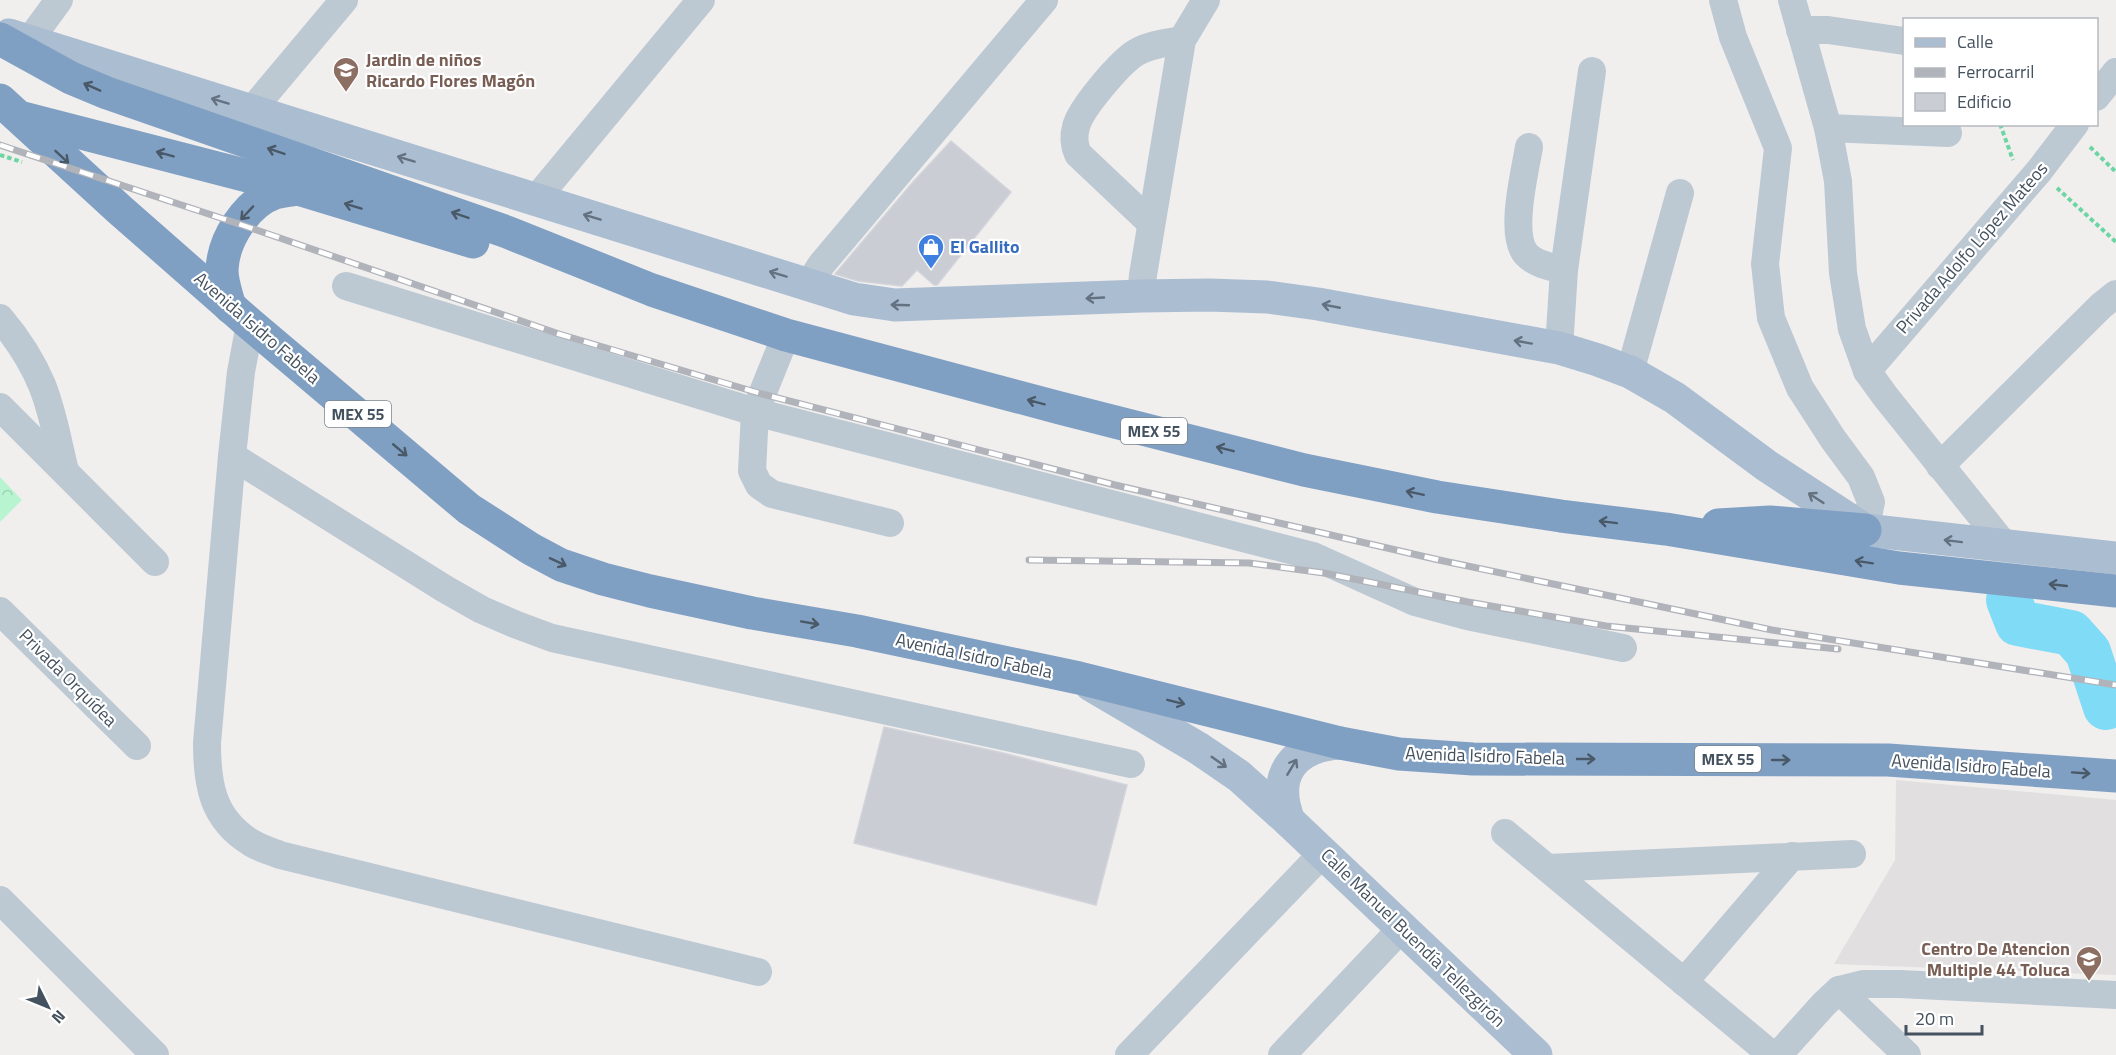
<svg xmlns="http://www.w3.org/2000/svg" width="2116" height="1055" font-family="'Titillium Web',sans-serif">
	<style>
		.education { fill: #e2dfe0 }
		.park { fill: url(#park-crowns) }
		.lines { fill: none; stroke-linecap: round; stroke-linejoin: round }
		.river { stroke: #80dbf6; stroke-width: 46 }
		.building { fill: #cacdd4; stroke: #d2d4db; stroke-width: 1.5 }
		.path { stroke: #6cd6a3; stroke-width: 4; stroke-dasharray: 4.5 3; stroke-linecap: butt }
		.minor { stroke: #bdc9d2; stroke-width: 28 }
		.major { stroke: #abbdd1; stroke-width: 33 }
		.highway { stroke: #80a0c3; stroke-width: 33 }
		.rail-casing { stroke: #b0b3ba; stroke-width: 7 }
		.rail { stroke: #fff; stroke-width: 4.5; stroke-dasharray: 14; stroke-linecap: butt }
		.oneway { stroke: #4a5968 }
		.oneway2 { stroke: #637180 }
		.labels { text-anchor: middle; stroke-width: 4.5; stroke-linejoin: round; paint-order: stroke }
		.shield { fill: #fff; stroke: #7c858e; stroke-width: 1.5 }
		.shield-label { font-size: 16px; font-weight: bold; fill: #44515e }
		.education-label { font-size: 18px; font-weight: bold; fill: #785e54; stroke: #fff; text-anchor: start }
		.shop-label { font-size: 18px; font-weight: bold; fill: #366cbe; stroke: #fff; text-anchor: start }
		.street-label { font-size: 18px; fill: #44515e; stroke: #fff }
	</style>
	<defs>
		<pattern id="park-crowns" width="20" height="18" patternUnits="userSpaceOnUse" patternTransform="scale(1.5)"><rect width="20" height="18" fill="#b8f4d0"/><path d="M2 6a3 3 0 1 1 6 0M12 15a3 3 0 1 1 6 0" fill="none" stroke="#9fd3b5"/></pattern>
	</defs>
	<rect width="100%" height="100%" fill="#f1eeee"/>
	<!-- education -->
	<polygon class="education" points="1896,780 2116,800 2116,975 1834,964 1895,860"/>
	<!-- park -->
	<polygon class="park" points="0,477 22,500 0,522"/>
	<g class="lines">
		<!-- river -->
		<polyline class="river" points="2009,600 2018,623 2071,633 2088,652 2106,707"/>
	</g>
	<!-- building -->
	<g class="building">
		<polygon points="951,141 1011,192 937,285 934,285 917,270 902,286 858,281 835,274 913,182"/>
		<polygon points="884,727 999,752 1127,785 1096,905 854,843"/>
	</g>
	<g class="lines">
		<!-- path -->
		<g class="path">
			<polyline points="2000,124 2013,160"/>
			<polyline points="2090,147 2116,172"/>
			<polyline points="0,155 22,162"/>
			<polyline points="2057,188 2116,242"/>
		</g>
		<!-- minor -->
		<g class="minor">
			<polyline points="1723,0 1733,37 1778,148 1765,264 1771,318 1800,388 1833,439 1861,477 1871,502 1865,530"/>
			<polyline points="1792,0 1828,128 1838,181 1843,273 1852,329 1867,371 1885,396 2006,547"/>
			<polyline points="1800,30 1828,30 1904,41"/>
			<polyline points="29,41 59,0"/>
			<polyline points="2096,97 2116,72"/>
			<polyline points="251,111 344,0"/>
			<polyline points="1828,128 1948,133"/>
			<path d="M1529,147C1525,172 1509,234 1526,254C1535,264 1551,267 1564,270"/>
			<polyline points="536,199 701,0"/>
			<path d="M1151,223L1078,154C1074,145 1073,137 1076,127C1080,109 1121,61 1137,52C1151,44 1167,43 1182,40"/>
			<polyline points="809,284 821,265 1044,0"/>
			<polyline points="346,286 755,412 786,335"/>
			<polyline points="1141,296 1143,275 1182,40 1206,0"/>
			<path d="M0,318C17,338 32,361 42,385C53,412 58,443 65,471"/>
			<path d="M250,324L241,372L232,456L207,743C207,784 212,818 250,842C259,848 270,851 280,855L758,972"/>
			<polyline points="1559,348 1564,270 1592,71"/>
			<polyline points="1867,371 2039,171 2075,124"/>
			<polyline points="1630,372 1680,193"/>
			<polyline points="0,407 155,562"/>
			<polyline points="232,456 445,589 482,610 517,625 552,638 1131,764"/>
			<polyline points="1940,466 2101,306 2116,294"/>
			<polyline points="890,523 772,494 759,485 752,471 755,412 1313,556 1415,602 1467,616 1623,648"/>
			<polyline points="0,611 137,746"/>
			<polyline points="1505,833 1772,1055"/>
			<polyline points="1548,868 1852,854"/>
			<polyline points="0,900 155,1055"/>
			<polyline points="1684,982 1792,856"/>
			<polyline points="1839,990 1907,1055"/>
			<polyline points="1129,1055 1323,853"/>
			<polyline points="1282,1055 1401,929"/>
			<polyline points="1778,1055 1824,1004 1839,990 1863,984 1900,984 2116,995"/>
		</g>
		<!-- major -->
		<g class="major">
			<polyline points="9,35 854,299 895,305 1141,296 1209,295 1267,297 1318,304 1559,348 1598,360 1630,372 1675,398 1767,466 1865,530 2116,558"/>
			<polyline points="1091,685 1198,748 1239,776 1289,821 1536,1055"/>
			<path d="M1289,821C1271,775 1293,746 1340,743"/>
		</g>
		<!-- highway -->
		<g class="highway">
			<polyline points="0,39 71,78 107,93 507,232 652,290 786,335 1060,408 1304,470 1437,497 1561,516 1666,529 1899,568 2116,591"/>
			<polyline points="0,100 120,210 250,324 469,509 531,549 561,565 603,579 650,591 752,613 857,631 1079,678 1340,743 1399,754 1473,759 1888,760 2116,776"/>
			<polyline points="23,118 298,189 473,242"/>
			<path d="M230,307C227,295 222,283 222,270C223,240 246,203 275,193C282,191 291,190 298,189"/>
			<polyline points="1718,525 1770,522 1865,530"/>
		</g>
		<!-- rail casing -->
		<g class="rail-casing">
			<g id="rail">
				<polyline points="0,145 239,224 559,334 762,394 1115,485 1439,560 1772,630 2116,685"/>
				<polyline points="1029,560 1249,563 1324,573 1468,602 1606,626 1838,649"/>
			</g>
		</g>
		<!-- rail -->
		<use href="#rail" class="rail"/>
	</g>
	<!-- one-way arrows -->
	<defs><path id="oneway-shaft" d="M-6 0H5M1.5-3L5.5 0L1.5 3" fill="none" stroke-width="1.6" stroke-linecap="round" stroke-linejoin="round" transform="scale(1.5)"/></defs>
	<g class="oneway">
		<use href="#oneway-shaft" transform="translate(92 87) rotate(-156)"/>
		<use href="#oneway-shaft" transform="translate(276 151) rotate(-161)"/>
		<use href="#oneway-shaft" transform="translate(165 154) rotate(-165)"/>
		<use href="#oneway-shaft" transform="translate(62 157) rotate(43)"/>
		<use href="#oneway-shaft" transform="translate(353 206) rotate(-163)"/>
		<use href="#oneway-shaft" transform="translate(247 213) rotate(133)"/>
		<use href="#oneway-shaft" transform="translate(460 215) rotate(-161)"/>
		<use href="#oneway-shaft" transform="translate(1036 402) rotate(-165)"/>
		<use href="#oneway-shaft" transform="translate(1225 449) rotate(-166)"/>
		<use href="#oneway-shaft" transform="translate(400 450) rotate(40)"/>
		<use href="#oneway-shaft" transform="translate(1415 493) rotate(-168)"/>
		<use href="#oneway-shaft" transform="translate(1608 522) rotate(-173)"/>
		<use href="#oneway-shaft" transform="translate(558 562) rotate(25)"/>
		<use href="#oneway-shaft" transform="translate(1864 562) rotate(-171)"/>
		<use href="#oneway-shaft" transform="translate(2058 585) rotate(-174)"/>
		<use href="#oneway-shaft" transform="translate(810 623) rotate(10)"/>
		<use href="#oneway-shaft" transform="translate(1176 702) rotate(14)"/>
		<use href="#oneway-shaft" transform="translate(1586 759)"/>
		<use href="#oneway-shaft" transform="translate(1781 760)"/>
		<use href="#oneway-shaft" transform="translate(2081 773) rotate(4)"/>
	</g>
	<g class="oneway2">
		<use href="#oneway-shaft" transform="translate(220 101) rotate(-163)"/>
		<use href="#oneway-shaft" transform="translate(406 159) rotate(-163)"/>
		<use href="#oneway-shaft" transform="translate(592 217) rotate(-163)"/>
		<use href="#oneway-shaft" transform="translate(778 274) rotate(-163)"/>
		<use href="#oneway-shaft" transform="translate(1095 298) rotate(177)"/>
		<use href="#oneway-shaft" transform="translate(900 305) rotate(-178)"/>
		<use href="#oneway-shaft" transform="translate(1331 306) rotate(-169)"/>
		<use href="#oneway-shaft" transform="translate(1523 342) rotate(-170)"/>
		<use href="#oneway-shaft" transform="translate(1816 498) rotate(-147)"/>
		<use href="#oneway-shaft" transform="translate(1953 541) rotate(-173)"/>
		<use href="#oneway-shaft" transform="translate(1219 762) rotate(35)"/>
		<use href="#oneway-shaft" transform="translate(1292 767) rotate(-59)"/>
	</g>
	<!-- icons -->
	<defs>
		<g id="school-pin" transform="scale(1.35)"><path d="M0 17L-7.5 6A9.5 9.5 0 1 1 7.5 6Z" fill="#8d6e63" stroke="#fff"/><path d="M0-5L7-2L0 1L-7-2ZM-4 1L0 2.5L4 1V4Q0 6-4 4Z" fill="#fff"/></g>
		<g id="shop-pin" transform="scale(1.35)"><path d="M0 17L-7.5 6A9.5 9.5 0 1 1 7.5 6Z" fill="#3f7fe0" stroke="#fff"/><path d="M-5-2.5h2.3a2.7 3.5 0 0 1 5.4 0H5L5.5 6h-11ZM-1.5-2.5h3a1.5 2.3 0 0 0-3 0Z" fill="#fff"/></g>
	</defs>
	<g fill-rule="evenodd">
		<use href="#school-pin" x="346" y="70"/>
		<use href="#shop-pin" x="931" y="247"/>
		<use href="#school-pin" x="2089" y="959"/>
	</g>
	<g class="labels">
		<!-- shield labels -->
		<g class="shield">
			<rect x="325" y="401" width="66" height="26" rx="4.5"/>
			<rect x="1121" y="418" width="66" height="26" rx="4.5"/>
			<rect x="1695" y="746" width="66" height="26" rx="4.5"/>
		</g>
		<g class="shield-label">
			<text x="358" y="420">MEX 55</text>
			<text x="1154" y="437">MEX 55</text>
			<text x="1728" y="765">MEX 55</text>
		</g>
		<!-- education labels -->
		<g class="education-label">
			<text x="366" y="66">Jardin de niños<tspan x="366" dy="21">Ricardo Flores Magón</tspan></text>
			<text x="2070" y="955" text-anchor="end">Centro De Atencion<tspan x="2070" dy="21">Multiple 44 Toluca</tspan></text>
		</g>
		<!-- shop labels -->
		<g class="shop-label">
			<text x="950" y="253">El Gallito</text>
		</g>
		<!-- street labels -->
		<g class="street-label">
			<text transform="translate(1972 248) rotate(-49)" y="6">Privada Adolfo López Mateos</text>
			<text transform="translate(257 328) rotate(41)" y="6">Avenida Isidro Fabela</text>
			<text transform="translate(974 656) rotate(12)" y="6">Avenida Isidro Fabela</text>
			<text transform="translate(68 678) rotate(45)" y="6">Privada Orquídea</text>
			<text transform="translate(1485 756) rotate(2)" y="6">Avenida Isidro Fabela</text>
			<text transform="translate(1971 766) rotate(4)" y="6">Avenida Isidro Fabela</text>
			<text transform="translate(1413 938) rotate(44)" y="6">Calle Manuel Buendía Tellezgirón</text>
		</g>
	</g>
	<!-- legend -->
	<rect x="1903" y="18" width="195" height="108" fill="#ffffff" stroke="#b4b9bf" stroke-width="1.5"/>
	<rect x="1915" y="38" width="30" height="9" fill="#abbdd1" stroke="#b4b9bf" stroke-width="1.5"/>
	<text x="1957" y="48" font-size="18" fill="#44515e">Calle</text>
	<rect x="1915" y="68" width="30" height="9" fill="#b0b3ba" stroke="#b4b9bf" stroke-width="1.5"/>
	<text x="1957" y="78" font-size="18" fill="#44515e">Ferrocarril</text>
	<rect x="1915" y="93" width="30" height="18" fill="#cacdd4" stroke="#b4b9bf" stroke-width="1.5"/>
	<text x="1957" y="108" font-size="18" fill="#44515e">Edificio</text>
	<!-- north arrow -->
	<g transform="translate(48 1007) rotate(133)" stroke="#ffffff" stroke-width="4.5" paint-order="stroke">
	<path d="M0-4.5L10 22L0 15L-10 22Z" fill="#44515e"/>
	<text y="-9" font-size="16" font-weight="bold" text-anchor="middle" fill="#44515e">N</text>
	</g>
	<!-- scale -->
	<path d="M1906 1025v9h76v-9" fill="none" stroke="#44515e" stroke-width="3"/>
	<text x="1915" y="1025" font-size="18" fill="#44515e" stroke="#ffffff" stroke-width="4.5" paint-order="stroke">20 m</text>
</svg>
